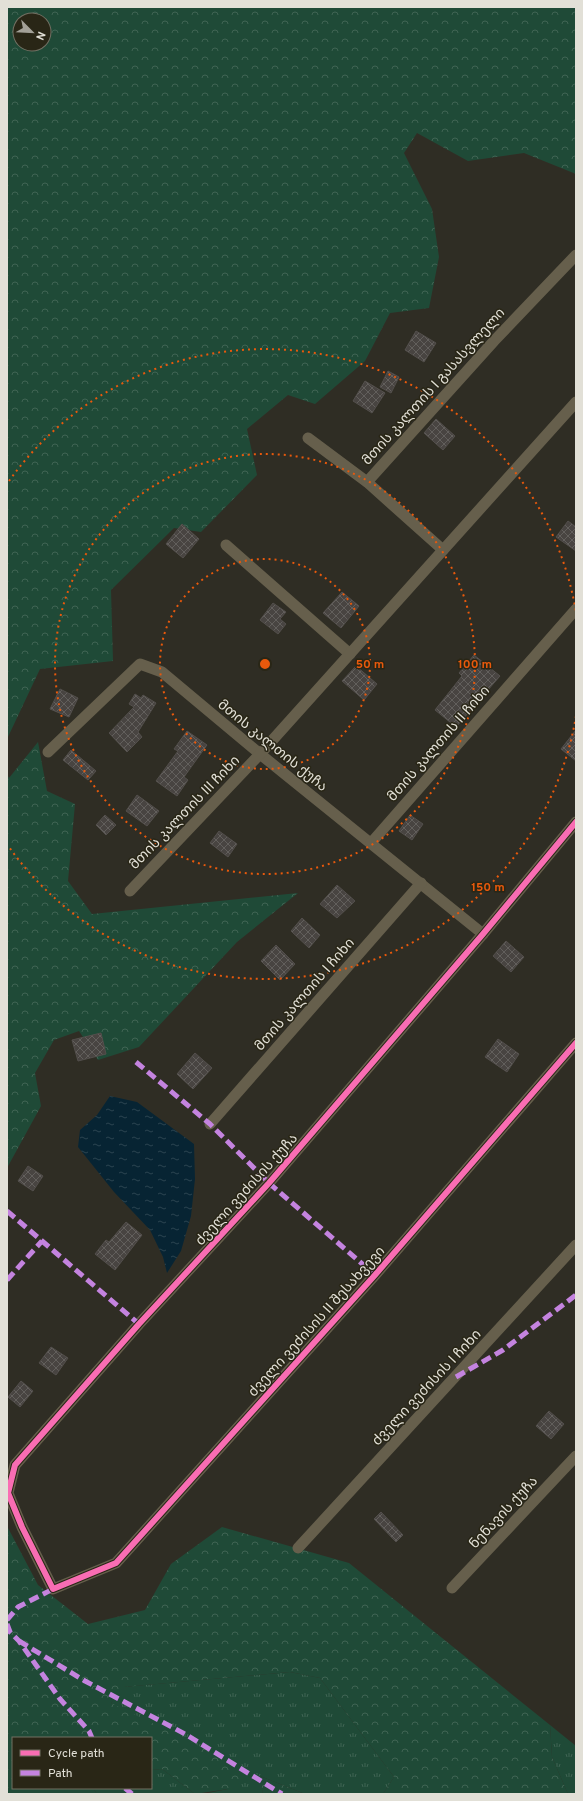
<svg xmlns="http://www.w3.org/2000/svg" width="583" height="1801" font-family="Overpass,'Noto Sans Georgian',sans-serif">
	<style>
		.grass { fill: url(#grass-tufts) }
		.forest { fill: url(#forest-crowns); fill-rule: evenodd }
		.water { fill: url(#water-ripples) }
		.building { fill: url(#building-cross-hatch); stroke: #534f4c }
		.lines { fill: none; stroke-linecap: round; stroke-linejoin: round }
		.street { stroke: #665f4c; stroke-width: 11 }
		.quiet { stroke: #c483df; stroke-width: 5; stroke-dasharray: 10 5; stroke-linecap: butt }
		.cycleway-casing { stroke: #292616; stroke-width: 8 }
		.cycleway { stroke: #f96db3; stroke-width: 6 }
		.ring { fill: none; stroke: #e8590c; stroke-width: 2; stroke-dasharray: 2 4 }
		.labels { text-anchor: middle; stroke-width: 3; stroke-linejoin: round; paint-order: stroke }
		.street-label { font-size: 14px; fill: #e2e0d7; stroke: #292616 }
		.centre { fill: #e8590c; stroke: #292616; stroke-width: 2 }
		.ring-label { font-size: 12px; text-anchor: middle; font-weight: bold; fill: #e8590c; stroke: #292616; stroke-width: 3; stroke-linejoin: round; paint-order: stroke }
	</style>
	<defs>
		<pattern id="grass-tufts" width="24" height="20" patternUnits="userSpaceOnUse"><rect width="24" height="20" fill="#1f4a37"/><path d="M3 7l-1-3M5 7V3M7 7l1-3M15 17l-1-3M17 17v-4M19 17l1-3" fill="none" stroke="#3f6453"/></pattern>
		<pattern id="forest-crowns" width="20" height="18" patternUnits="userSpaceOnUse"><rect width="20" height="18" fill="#1f4a37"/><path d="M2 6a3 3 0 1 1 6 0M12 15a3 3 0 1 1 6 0" fill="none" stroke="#3f6453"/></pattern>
		<pattern id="water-ripples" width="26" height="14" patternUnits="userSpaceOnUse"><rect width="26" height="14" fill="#072433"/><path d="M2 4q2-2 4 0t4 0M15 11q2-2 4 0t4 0" fill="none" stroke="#2b4450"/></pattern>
		<pattern id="building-cross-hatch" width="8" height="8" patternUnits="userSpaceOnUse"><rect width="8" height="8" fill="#484441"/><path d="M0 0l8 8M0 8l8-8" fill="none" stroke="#625f5c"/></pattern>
	</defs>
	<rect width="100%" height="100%" fill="#2f2d24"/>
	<!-- grass -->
	<g class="grass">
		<polygon points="290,1672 320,1678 394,1777 383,1794 305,1794 260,1776 263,1794 203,1794 228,1789 111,1703 123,1687"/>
		<polygon points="550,1725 576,1746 576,1794 568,1794 552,1757"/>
		<polygon points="162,1769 195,1794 97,1794 93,1788 151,1788 151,1770"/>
	</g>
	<!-- forest -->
	<g class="forest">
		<path d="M7,7H576V174L524,153L468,161L417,133L404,153L432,209L439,257L429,308L390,313L365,361L315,404L288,395L247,429L257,475L201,532L174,528L111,590L113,661L40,669L7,739ZM20,20H44V44H20Z"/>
		<polygon points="38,742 47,791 75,804 68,881 92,914 298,893 237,942 139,1047 98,1060 79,1031 54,1040 35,1073 41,1106 7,1168 7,774 9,778"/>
		<polygon points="7,1526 38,1585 88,1624 145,1610 171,1564 222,1527 349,1563 550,1725 552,1757 568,1794 383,1794 394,1777 320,1678 290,1672 124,1687 111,1703 260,1776 305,1794 263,1794 259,1776 228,1789 195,1794 162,1769 151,1770 151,1738 13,1738 13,1788 93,1788 97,1794 7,1794"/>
	</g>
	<!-- water -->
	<polygon class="water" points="110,1096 137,1102 194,1144 195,1179 191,1216 181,1251 167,1273 163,1257 150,1230 114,1192 78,1147 80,1130 97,1115"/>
	<!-- building -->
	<g class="building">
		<polygon points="416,331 436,343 424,362 405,350"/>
		<polygon points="388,371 399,377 391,393 380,387"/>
		<polygon points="365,381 385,393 372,413 353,401"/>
		<polygon points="436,419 455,436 443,450 424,433"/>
		<polygon points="568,521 576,527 576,551 556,537"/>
		<polygon points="182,524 199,539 183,558 166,544"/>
		<polygon points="342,592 359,606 341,628 323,613"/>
		<polygon points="273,603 286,612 280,619 286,624 278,634 260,620"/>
		<polygon points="474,655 500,676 456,727 435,710 462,676 459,673"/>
		<polygon points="356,666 377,684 364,700 342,681"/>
		<polygon points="60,689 78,698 69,717 50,709"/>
		<polygon points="135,694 141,698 143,695 156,703 138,732 142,737 127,752 109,733 134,707 129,704"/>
		<polygon points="576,730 576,761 561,749"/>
		<polygon points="187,731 207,745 184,777 188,780 177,796 156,781 178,751 174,749"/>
		<polygon points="71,750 96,771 88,780 63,760"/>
		<polygon points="137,795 159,811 147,826 126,811"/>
		<polygon points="105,815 116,825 106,835 96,825"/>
		<polygon points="410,815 423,824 412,840 399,831"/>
		<polygon points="219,831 237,844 228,857 210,843"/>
		<polygon points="337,885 355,901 337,918 320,904"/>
		<polygon points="302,918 320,935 309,948 291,931"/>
		<polygon points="506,941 524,957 511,972 493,956"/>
		<polygon points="276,945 295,964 280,980 261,961"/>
		<polygon points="101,1033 106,1054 78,1061 72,1040"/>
		<polygon points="498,1039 519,1054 507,1072 485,1057"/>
		<polygon points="195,1053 212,1068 193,1089 177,1074"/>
		<polygon points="28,1166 43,1176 33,1191 18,1181"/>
		<polygon points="126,1222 142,1235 115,1270 95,1254 106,1240 109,1242"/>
		<polygon points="51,1347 68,1358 56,1375 39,1363"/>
		<polygon points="21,1381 33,1391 20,1407 8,1397"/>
		<polygon points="549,1411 564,1424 551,1439 536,1426"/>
		<polygon points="381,1512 403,1535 396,1542 374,1519"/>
	</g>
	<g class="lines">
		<!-- street -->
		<g class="street">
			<polyline points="308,438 367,482 443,550"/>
			<polyline points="367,482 494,341 576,255"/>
			<polyline points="226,545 350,654"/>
			<polyline points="48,752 140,664 162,672 260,754 483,934"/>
			<polyline points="576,822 483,934 269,1183 139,1324 15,1465 8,1493 22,1527 53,1589 116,1563 375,1275 576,1043"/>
			<polyline points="371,843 576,609"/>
			<polyline points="130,891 260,754 576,402"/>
			<polyline points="210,1124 421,883"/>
			<polyline points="298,1548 576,1245"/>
			<polyline points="452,1588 576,1456"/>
		</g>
		<!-- quiet -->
		<g class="quiet">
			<polyline points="136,1062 210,1124 269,1183 375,1275"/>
			<polyline points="7,1211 139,1324"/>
			<polyline points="7,1280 42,1241"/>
			<polyline points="456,1377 503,1350 576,1295"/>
			<polyline points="7,1620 18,1607 53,1589"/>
			<polyline points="7,1624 10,1632 19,1641 60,1699 89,1731 92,1738"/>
			<polyline points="19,1641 85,1681 185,1734 282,1794"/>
			<polyline points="125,1788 132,1794"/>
		</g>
		<!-- cycleway casing -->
		<g class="cycleway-casing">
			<polyline id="cycleway" points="576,822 483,934 269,1183 139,1324 15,1465 8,1493 22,1527 53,1589 116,1563 375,1275 576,1043"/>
		</g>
		<!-- cycleway -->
		<use href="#cycleway" class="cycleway"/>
	</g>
	<!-- distance rings -->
	<g class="ring">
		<circle cx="265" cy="664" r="105"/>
		<circle cx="265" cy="664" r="210"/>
		<path d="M576 716A315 315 0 0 1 9 847M9 481A315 315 0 0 1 576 612"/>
	</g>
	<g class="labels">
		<!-- street labels -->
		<g class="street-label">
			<text transform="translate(433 386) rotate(-48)" y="5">მთის კალთის I გასასვლელი</text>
			<text transform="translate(438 743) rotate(-49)" y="5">მთის კალთის II ჩიხი</text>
			<text transform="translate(273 745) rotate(39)" y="5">მთის კალთის ქუჩა</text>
			<text transform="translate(184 812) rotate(-46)" y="5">მთის კალთის III ჩიხი</text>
			<text transform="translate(304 994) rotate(-49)" y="5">მთის კალთის I ჩიხი</text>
			<text transform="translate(246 1189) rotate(-48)" y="5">ძველი ვეძისის ქუჩა</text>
			<text transform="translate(316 1321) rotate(-48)" y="5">ძველი ვეძისის II შესახვევი</text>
			<text transform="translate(426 1387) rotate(-47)" y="5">ძველი ვეძისის I ჩიხი</text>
			<text transform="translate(503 1512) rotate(-47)" y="5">ნენავის ქუჩა</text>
		</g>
	</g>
	<circle cx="265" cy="664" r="6" class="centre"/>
	<g class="ring-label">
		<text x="370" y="668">50 m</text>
		<text x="475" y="668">100 m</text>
		<text x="488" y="891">150 m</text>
	</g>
	<!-- border -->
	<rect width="583" height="1801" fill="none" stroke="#e2e0d7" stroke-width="16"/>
	<!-- legend -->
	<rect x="12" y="1737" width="140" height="52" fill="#292616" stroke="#737063"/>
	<rect x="20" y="1750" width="20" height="6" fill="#f96db3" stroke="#737063"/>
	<text x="48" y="1757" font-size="12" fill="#e2e0d7">Cycle path</text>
	<rect x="20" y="1770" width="20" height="6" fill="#c483df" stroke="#737063"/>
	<text x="48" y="1777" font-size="12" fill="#e2e0d7">Path</text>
	<!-- north arrow -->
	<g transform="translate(32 32) rotate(114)"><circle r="19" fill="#292616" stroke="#737063"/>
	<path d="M0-3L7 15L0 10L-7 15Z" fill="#a3a198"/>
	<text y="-6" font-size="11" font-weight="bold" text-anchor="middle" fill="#e2e0d7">N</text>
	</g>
</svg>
